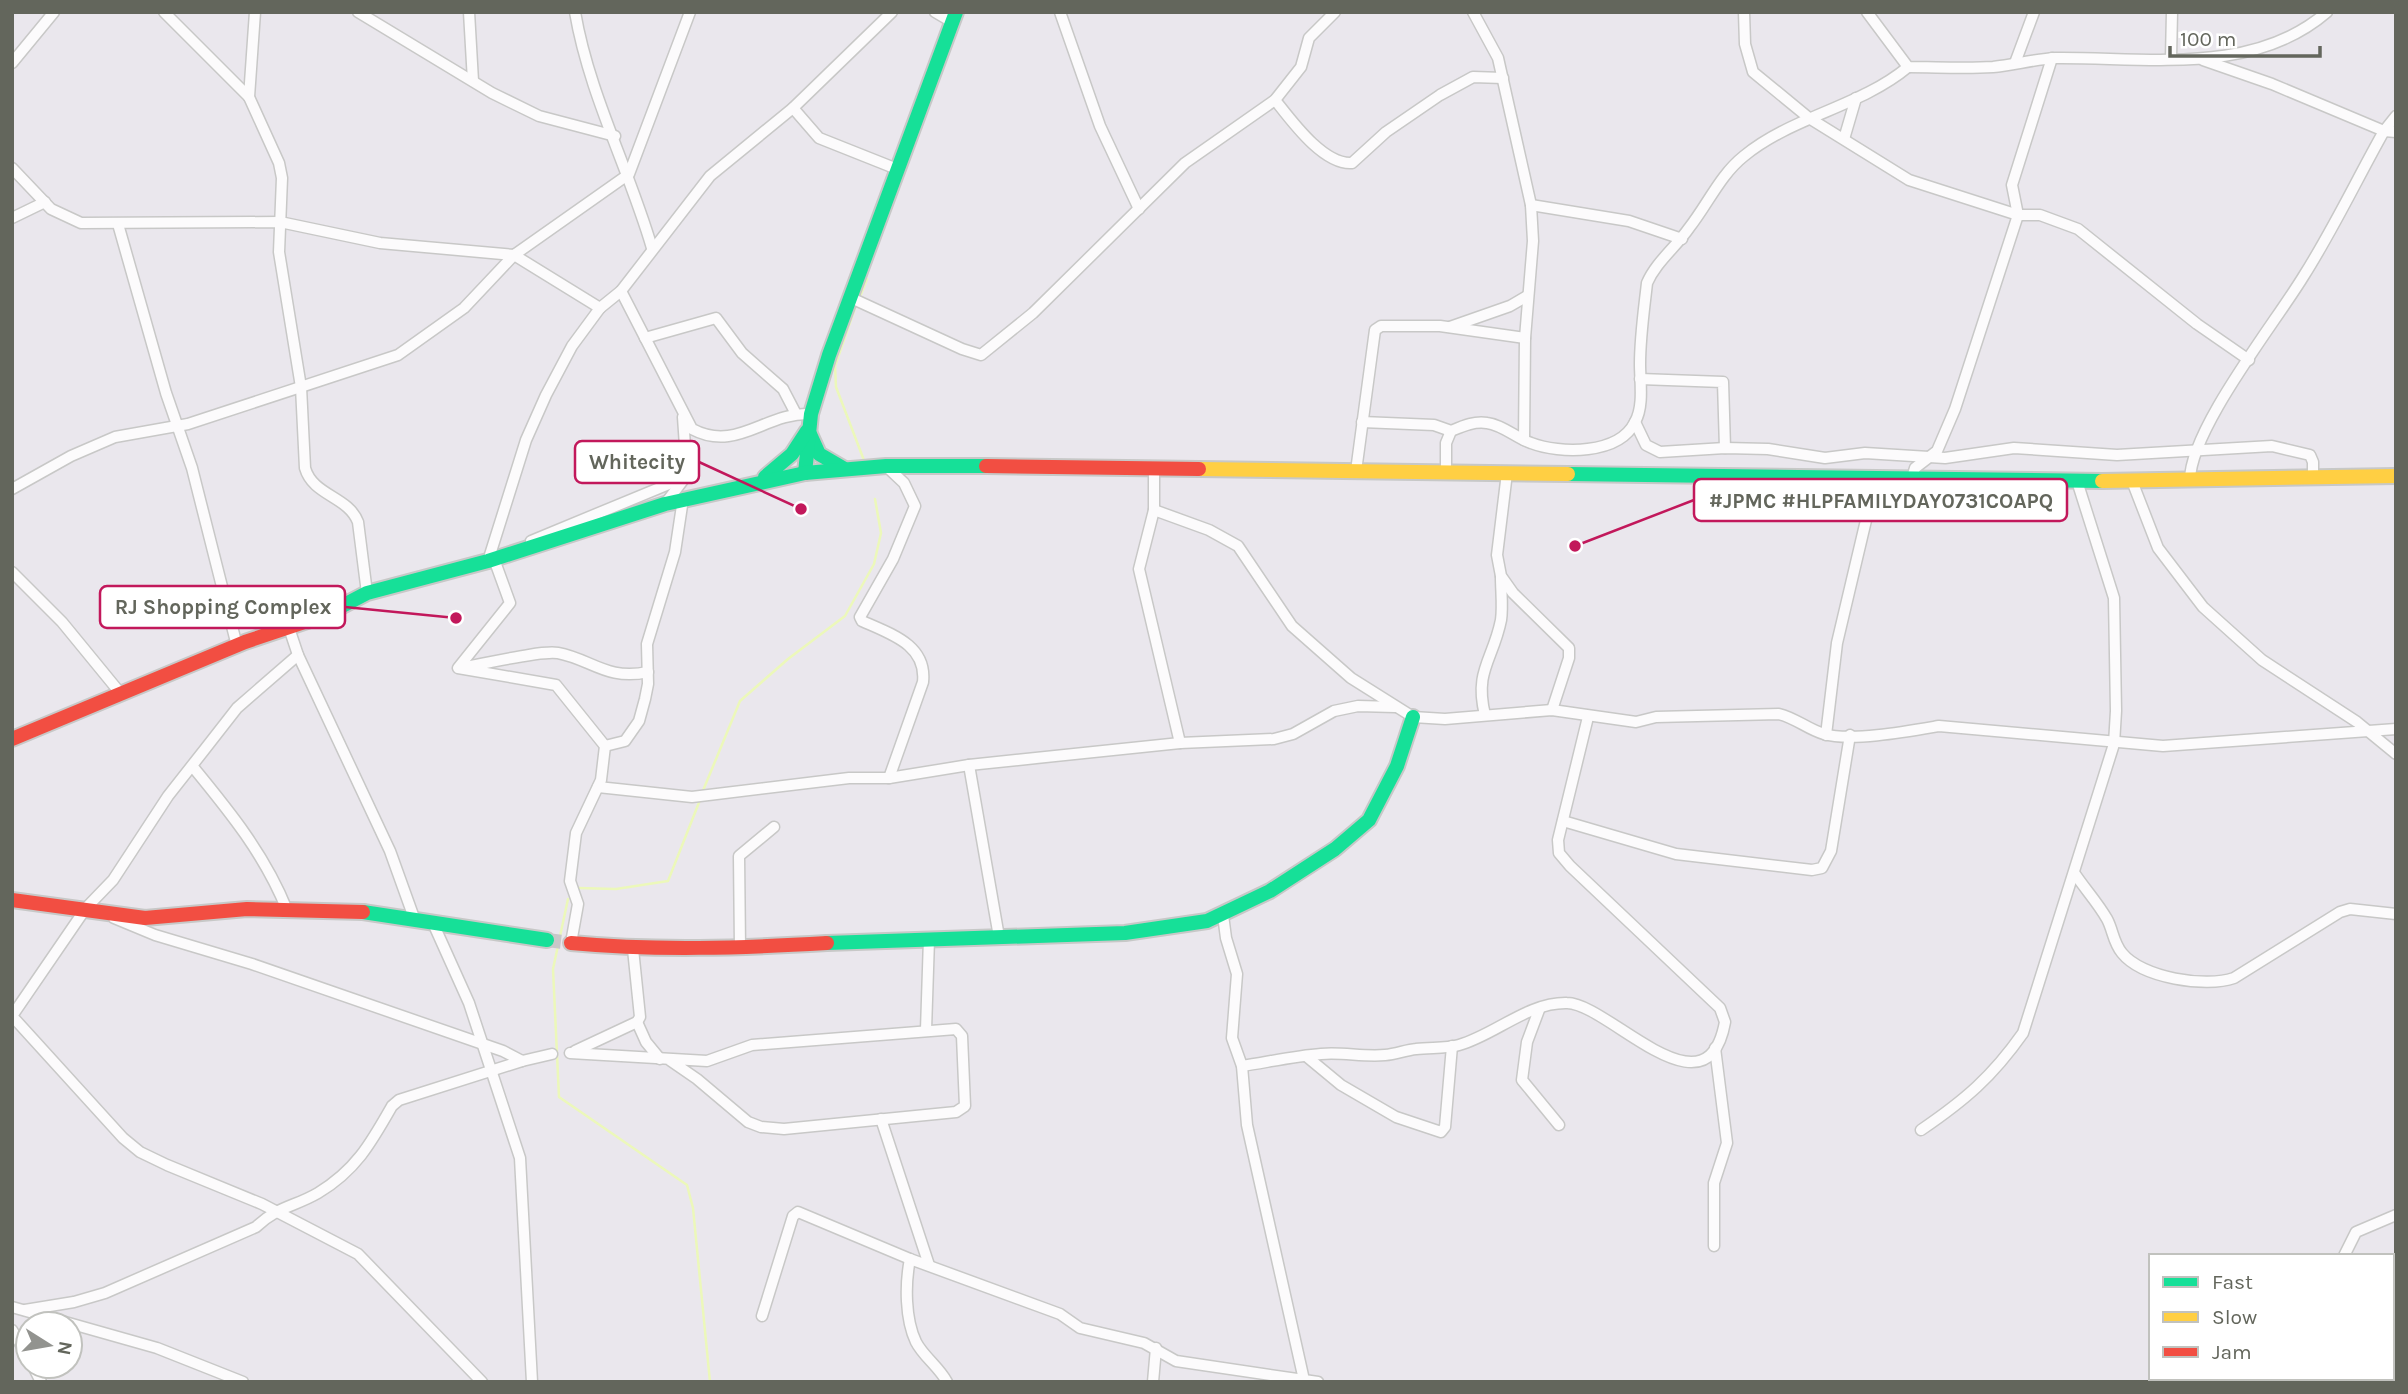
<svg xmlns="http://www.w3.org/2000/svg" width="2408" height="1394" font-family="Karla,sans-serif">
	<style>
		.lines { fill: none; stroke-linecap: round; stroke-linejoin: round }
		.stream { stroke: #ecf8ba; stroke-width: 2.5 }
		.secondary-tunnel { stroke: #c8c7c9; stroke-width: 14; stroke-dasharray: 14 7; stroke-linecap: butt }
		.street-casing { stroke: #c8c8c7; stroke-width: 13 }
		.fast-casing { stroke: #c7c8c7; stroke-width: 18 }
		.slow-casing { stroke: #c7c8c7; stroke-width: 18 }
		.jam-casing { stroke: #c7c8c7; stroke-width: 18 }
		.street { stroke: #fcfbfc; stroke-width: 10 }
		.fast { stroke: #16e098; stroke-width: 14 }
		.slow { stroke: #ffcf43; stroke-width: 14 }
		.jam { stroke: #f24e42; stroke-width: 14 }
		.leader { fill: none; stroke: #c2185b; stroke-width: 2.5 }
		.callout-dot { fill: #c2185b; stroke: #fff; stroke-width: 2.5 }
		.callout { fill: #fff; stroke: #c2185b; stroke-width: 2.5 }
		.callout-label { font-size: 21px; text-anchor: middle; font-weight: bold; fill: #63665c }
	</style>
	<rect width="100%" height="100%" fill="#eae7ed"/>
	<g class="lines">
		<!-- stream -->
		<g class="stream">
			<polyline points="859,299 867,279"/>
			<polyline points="856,305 835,366 836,387 865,463"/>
			<polyline points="702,793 740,701 788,659 845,616 874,564 881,533 875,499"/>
			<polyline points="578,888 616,889 668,881 700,800"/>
			<polyline points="568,899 553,969 559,1097 687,1185 693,1208 710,1382"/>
		</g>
		<!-- secondary-tunnel -->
		<polyline class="secondary-tunnel" points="547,940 571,943"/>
		<!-- street casing -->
		<g class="street-casing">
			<g id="street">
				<polyline points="164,12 249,97"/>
				<path d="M255,12L249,97L279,163L282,178L279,252L301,387L305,468C313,496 348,496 358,522L367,593"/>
				<polyline points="358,12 492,93 539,116 615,136"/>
				<polyline points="469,12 473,81"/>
				<path d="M575,12C589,94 629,169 652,248"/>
				<polyline points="935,12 952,22"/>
				<polyline points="1060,12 1100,126 1139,209"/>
				<polyline points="1473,12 1498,58 1531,205 1533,241 1525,338 1524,440"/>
				<polyline points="1744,12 1745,44 1753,72 1809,118 1909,180 2018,215 2040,215 2078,229 2197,324 2249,360"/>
				<path d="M1867,12L1908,67C1936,67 1965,69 1993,67C2014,65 2035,59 2056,58C2147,57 2253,76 2327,12"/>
				<polyline points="2171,58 2172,12"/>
				<polyline points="2203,60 2272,84 2384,131 2396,132"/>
				<polyline points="12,63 54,12"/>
				<polyline points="2015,63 2034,12"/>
				<path d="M1275,100C1291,120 1323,165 1352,163L1386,132L1440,95L1473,77L1503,78"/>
				<polyline points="793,108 819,138 897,169"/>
				<polyline points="1844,139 1856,98"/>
				<polyline points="12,168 51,209 81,223 280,222 380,243 514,255 629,174 690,12"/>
				<polyline points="1531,205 1629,221 1682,239"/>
				<polyline points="12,218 45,202"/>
				<polyline points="118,224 166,393 192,468 237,646"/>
				<path d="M621,291L692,429C737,453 765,412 811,414"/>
				<polyline points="849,297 962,349 981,355 1033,313 1185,163 1275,100 1301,67 1309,38 1335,12"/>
				<polyline points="1450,327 1510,306 1527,296"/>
				<polyline points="645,338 716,318 742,353 783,389 796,414"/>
				<polyline points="1640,379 1723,382 1725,448"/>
				<polyline points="1362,422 1434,425 1451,431"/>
				<polyline points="1635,422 1646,445 1660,452 1725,448 1768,449 1825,458 1865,453 1945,458 2014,448 2117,455 2272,446 2310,455 2313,462 2313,479"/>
				<path d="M886,466L904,483L915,506L893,559L860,617L862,621C891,634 927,645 923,682L889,778"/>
				<polyline points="1154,468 1154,510 1139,569 1180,743"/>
				<polyline points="1356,471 1375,330 1381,326 1440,326 1525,338"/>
				<path d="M1446,472V443L1451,431C1463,426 1474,421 1487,423C1503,425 1516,438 1531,443C1560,454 1619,455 1635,422C1644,406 1640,382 1640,364C1640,337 1644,310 1647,283C1656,262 1676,247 1689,228C1708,204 1720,175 1744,156C1793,116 1860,107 1908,67"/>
				<polyline points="1507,473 1497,555 1501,576 1513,593 1569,648 1569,658 1552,710"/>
				<polyline points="1912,478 1915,468 1937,451 1955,409 2018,215 2012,185 2052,58"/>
				<polyline points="2132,481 2158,548 2203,607 2262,660 2357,722 2396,754"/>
				<path d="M2190,481C2189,431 2275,323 2303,277C2333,230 2357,179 2384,131L2396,116"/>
				<polyline points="12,489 71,456 115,437 188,424 398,355 464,308 514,255 600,308 621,291 710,176 793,108 892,12"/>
				<polyline points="665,504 687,475 683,417"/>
				<path d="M1154,510L1209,530L1238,546L1292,626L1351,678L1413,717L1445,719L1552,710L1636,722L1656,717L1779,714C1796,718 1807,729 1824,734C1851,742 1910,731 1939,726L2163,746L2396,729"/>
				<polyline points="531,541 686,477"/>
				<polyline points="495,557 489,558 526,440 546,395 572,346 600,308"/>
				<polyline points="494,559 510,603 458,668 556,685 605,746 601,780 576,833 570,881 578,904 571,943"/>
				<polyline points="12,572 62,622 121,694"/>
				<polyline points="289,628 298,655 390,851 413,915"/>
				<polyline points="298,655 237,708 205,749 168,796 113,880 86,908 12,1016 123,1138 140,1152 167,1165 262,1204 358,1254 482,1382"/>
				<path d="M465,667C486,664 540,650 558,653C591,659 607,681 648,672"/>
				<path d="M1485,715C1474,671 1493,660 1501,620C1503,607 1501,591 1501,577"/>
				<polyline points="1826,735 1837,643 1876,478"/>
				<polyline points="605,746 625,741 639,721 645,699 648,684 647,644 675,552 683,499"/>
				<polyline points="969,765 999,937"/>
				<path d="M193,767C230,812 265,855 287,910"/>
				<polyline points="598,787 692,797 849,778 889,778 969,765 1180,743 1274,739 1293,734 1334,711 1358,706 1395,707"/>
				<polyline points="1563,821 1676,854 1812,870 1822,868 1831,851 1850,735"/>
				<path d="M2075,874C2085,889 2098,903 2107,919C2113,930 2113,942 2122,953C2142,978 2206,988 2234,978L2340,912L2350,909L2396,914"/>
				<polyline points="1223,915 1226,938 1237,974 1232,1038 1242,1066 1247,1125 1304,1380 1318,1382"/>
				<polyline points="114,918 155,935 252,964 503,1051 522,1061 552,1054"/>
				<polyline points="433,923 469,1003 520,1158 532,1382"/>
				<polyline points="740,948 739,856 774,827"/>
				<polyline points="1539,1010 1527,1042 1522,1080 1559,1125"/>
				<polyline points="637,1022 646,1042 660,1059"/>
				<polyline points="926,1030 929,939"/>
				<polyline points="575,1051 637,1022 640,1017 633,949"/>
				<polyline points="570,1053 707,1061 752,1045 956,1029 962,1036 965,1106 956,1112 784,1129 761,1127 748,1122 697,1079 668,1059"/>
				<polyline points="1306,1056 1341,1085 1396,1117 1441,1132 1445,1127 1452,1046"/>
				<path d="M1242,1066C1268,1062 1295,1056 1321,1054C1342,1052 1364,1057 1385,1055C1396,1054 1406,1050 1416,1049C1430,1047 1445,1049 1459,1045C1495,1035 1528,1002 1567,1003C1608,1003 1707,1122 1725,1022L1720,1008L1570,866L1559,853L1558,840L1588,717"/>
				<polyline points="881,1119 929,1265"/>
				<path d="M1921,1130C1965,1100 1992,1077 2023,1033L2114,744L2116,711L2114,598L2077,481"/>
				<polyline points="1714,1246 1714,1183 1727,1143 1715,1048"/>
				<polyline points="2344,1256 2356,1232 2396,1215"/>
				<path d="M910,1259C905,1284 905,1319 916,1342C923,1356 939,1367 947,1382"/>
				<polyline points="12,1307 157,1348 243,1382"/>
				<path d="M25,1310L74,1302L105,1293L256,1227C278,1206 294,1207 318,1193C356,1170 371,1143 392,1106L399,1100L522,1061"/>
				<polyline points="762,1316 793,1216 798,1212 910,1259 1060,1314 1080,1328 1144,1343 1176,1361 1304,1380"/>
				<polyline points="12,1330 28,1357"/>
				<polyline points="2392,1334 2396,1334"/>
				<polyline points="33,1366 41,1382"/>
				<polyline points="2341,1378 2342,1382"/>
				<polyline points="1153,1382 1156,1348"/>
				<polyline points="2268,1382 2271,1378"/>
			</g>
		</g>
		<!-- fast casing -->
		<g class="fast-casing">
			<g id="fast">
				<polyline points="810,434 819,454 843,468"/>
				<polyline points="805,473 811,414 829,355 956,12"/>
				<polyline points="1568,474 2102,481"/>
				<polyline points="765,477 792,454 807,431"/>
				<polyline points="325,615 367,593 488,561 665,504 805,473 886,466 986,466"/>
				<polyline points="363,912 547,940"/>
				<polyline points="827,943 1125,933 1207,921 1270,891 1335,849 1369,820 1397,766 1413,717"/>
			</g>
		</g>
		<!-- slow casing -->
		<g class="slow-casing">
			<g id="slow">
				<polyline points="1199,469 1568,474"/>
				<polyline points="2102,481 2396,476"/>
			</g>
		</g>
		<!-- jam casing -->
		<g class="jam-casing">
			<g id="jam">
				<polyline points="986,466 1199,469"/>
				<polyline points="12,739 245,642 325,615"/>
				<polyline points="12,900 145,918 247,909 363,912"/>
				<path d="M571,943C657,951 741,948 827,943"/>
			</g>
		</g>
		<!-- street -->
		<use href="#street" class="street"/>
		<!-- fast -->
		<use href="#fast" class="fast"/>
		<!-- slow -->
		<use href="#slow" class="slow"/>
		<!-- jam -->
		<use href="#jam" class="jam"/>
	</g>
	<!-- callouts -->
	<path class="leader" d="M801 509L699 462M1575 546L1694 500M456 618L345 607"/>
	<g class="callout-dot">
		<circle cx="801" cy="509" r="7"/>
		<circle cx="1575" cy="546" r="7"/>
		<circle cx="456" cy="618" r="7"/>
	</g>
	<g class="callout">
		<rect x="575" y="441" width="124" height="42" rx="7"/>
		<rect x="1694" y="479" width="373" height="42" rx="7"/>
		<rect x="100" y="586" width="245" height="42" rx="7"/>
	</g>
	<g class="callout-label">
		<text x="637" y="469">Whitecity</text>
		<text x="1881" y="508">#JPMC #HLPFAMILYDAY0731COAPQ</text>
		<text x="223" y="614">RJ Shopping Complex</text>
	</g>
	<!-- border -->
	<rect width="2408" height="1394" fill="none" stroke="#63665c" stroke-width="28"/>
	<!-- legend -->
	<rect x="2149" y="1254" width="245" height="126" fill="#ffffff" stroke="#c1c2be" stroke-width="2"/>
	<rect x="2163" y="1277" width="35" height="10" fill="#16e098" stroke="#c1c2be" stroke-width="2"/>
	<text x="2212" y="1289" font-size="21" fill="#63665c">Fast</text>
	<rect x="2163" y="1312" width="35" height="10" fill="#ffcf43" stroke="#c1c2be" stroke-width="2"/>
	<text x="2212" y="1324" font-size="21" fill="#63665c">Slow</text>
	<rect x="2163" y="1347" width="35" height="10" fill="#f24e42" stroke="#c1c2be" stroke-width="2"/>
	<text x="2212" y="1359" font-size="21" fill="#63665c">Jam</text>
	<!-- north arrow -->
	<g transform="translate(49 1345) rotate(101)"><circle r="33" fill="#ffffff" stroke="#c1c2be" stroke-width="2"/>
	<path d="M0-5L12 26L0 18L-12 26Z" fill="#92938f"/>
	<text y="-10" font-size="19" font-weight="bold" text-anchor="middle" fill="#63665c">N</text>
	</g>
	<!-- scale -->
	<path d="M2170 46v10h150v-10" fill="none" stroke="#63665c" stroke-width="3.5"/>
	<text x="2180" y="46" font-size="21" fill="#63665c" stroke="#ffffff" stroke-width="5" paint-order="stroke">100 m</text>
</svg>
